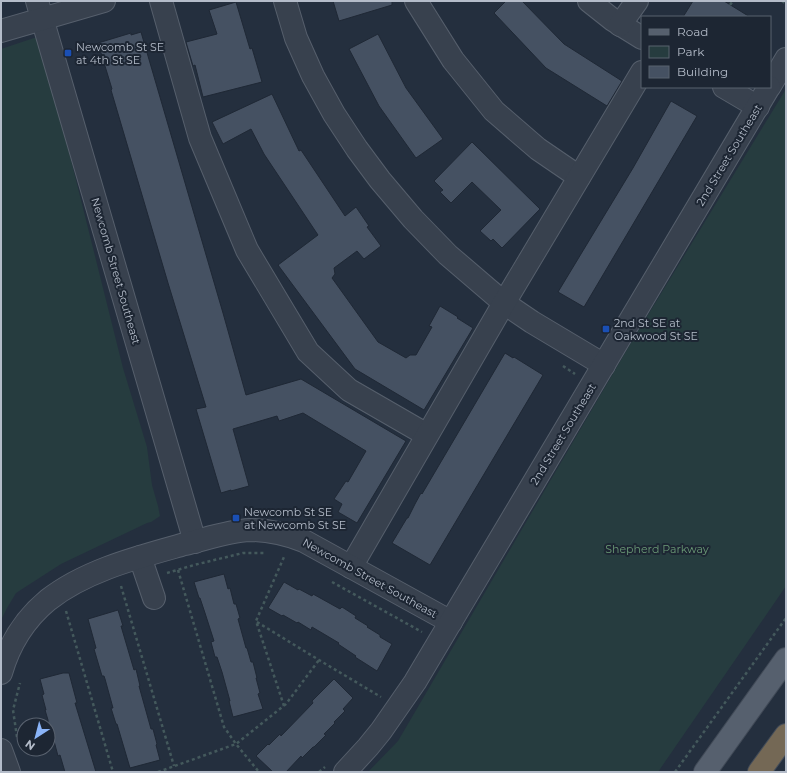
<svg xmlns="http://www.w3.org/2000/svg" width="787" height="773" font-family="Montserrat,sans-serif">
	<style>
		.green { fill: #263c3f }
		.building { fill: #455162; stroke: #1f2835 }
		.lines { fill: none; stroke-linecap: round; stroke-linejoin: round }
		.minor-casing { stroke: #565f6c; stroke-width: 24 }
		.major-casing { stroke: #414a57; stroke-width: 24 }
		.highway-casing { stroke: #434c59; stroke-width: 24 }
		.path { stroke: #44595c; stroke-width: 2.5; stroke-dasharray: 3 3; stroke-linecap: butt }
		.minor { stroke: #38414e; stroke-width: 22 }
		.major { stroke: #56606e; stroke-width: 22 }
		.highway { stroke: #746855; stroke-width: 22 }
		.transit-dot { fill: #1a4fb4; stroke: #1d2633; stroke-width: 1.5 }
		.labels { text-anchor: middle; stroke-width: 4; stroke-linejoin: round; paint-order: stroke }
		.poi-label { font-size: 11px; fill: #b4bcc9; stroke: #1d2633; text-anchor: start }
		.street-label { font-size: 11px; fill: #b4bcc9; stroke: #1d2633 }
		.park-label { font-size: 11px; fill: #6b9a76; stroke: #1d2633 }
	</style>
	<rect width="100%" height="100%" fill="#242f3e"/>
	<!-- green -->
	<g class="green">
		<polygon points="40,36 123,368 147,447 152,485 158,506 160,516 151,522 147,523 61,564 16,593 7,608 1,620 1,49"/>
		<polygon points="786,89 786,586 658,772 368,772 398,741 632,341"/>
	</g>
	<!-- building -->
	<g class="building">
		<polygon points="333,1 392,1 392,5 339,21"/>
		<polygon points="506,1 522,1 564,44 622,81 607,106 546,68 494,13"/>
		<polygon points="693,1 724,1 750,17 683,17"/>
		<polygon points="236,2 250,49 252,48 262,82 203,97 195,65 193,66 186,42 217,34 209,10"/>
		<polygon points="141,32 223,313 246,395 301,379 406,441 357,523 338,512 342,504 334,499 346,481 348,482 366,451 303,413 279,421 277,416 233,429 249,486 231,491 231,490 221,493 196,409 206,407 168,283 111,90 112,89 98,43 131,33 131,35"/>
		<polygon points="378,34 406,88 443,139 416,158 379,106 349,49"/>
		<polygon points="272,94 299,151 301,150 345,216 356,207 369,226 367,227 381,246 364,259 357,251 334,268 335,274 332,278 378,342 406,358 410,355 416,355 432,327 429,326 440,306 458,317 457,318 473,328 424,410 355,369 278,265 318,235 264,154 251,129 223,144 212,122"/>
		<polygon points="671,101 697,116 584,307 558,292 633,168"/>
		<polygon points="472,142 540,209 502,248 493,239 491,241 480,231 501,210 472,182 451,203 440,192 443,190 434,181"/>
		<polygon points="505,353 513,358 514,357 543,375 430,565 392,543 407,518 408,518 415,504 421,493 422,494"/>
		<polygon points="224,574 228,589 230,588 234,604 236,604 240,618 238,619 246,648 247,648 251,662 253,662 257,678 256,678 260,693 258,694 263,709 233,717 229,701 230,701 222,672 217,657 215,657 211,642 214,641 205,613 200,598 199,598 194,582"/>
		<polygon points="284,582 298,590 299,589 312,596 313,594 340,609 342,607 356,616 355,618 368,626 367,627 380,635 380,637 392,644 377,671 355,657 356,656 338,644 339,643 312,627 311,630 298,622 297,623 283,615 282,616 268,608"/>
		<polygon points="118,610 123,626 121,626 134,670 136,669 140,686 139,686 151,729 153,729 157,744 156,745 160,760 130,768 117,724 116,724 111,708 113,708 105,679 104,676 102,676 94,649 96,648 88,619"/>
		<polygon points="63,673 69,673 77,703 75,703 96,772 65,772 60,755 58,756 54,741 52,741 48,727 48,720 45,710 46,710 42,695 44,694 40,679"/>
		<polygon points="334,679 353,698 343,709 345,711 334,722 335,723 324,734 326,735 314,747 313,747 302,758 301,756 286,772 273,772 256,756 268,744 269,745 280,734 281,736 313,703 312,701"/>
	</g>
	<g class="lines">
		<!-- minor casing -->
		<g class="minor-casing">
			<g id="minor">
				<polyline points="37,1 195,542"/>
				<polyline points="161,1 200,138 247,250 308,352 349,390 427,435"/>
				<polyline points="285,1 296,38 313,76 334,114 357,149 380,180 413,219 448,255 504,303 532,322 604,365"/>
				<polyline points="416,1 453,60 494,111 538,149 579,177"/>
				<polyline points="589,1 613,20 642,38"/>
				<polyline points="620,25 637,1"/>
				<polyline points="1,31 104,1"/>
				<polyline points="770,86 786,59"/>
				<polyline points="724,87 758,107"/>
				<polyline points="140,557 154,598"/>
				<polyline points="351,567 504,303 642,72"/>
				<path d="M1,673C9,645 25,619 48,600C86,570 139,557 185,544C206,539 228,531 250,530C269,530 286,534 304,541L451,622"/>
				<polyline points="1,750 9,772"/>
				<polyline points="345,772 368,747 381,731 415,682 562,435 769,87"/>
			</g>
		</g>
		<!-- major casing -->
		<g class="major-casing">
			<polyline id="major" points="705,772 786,659"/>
		</g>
		<!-- highway casing -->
		<g class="highway-casing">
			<polyline id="highway" points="759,772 786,735"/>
		</g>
		<!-- path -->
		<g class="path">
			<polyline points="782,1 786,4"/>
			<polyline points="730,5 733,1"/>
			<polyline points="563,366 575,374"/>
			<polyline points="178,570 224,727 236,744 259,772"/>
			<polyline points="167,573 194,565 243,553 266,553"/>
			<polyline points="332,582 422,632"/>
			<polyline points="121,586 174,766"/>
			<polyline points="66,611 113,772"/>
			<polyline points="257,622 319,660 381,697"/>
			<polyline points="284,706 256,621 284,557"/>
			<polyline points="17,737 13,710 20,683"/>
			<polyline points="158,772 236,744 286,704 319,660"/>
			<polyline points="319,772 325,767"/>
			<polyline points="675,772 786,618"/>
		</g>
		<!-- minor -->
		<use href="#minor" class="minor"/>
		<!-- major -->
		<use href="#major" class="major"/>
		<!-- highway -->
		<use href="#highway" class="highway"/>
	</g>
	<!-- markers -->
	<g class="transit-dot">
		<rect x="64" y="49" width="8" height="8" rx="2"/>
		<rect x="602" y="325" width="8" height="8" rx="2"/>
		<rect x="232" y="514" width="8" height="8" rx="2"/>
	</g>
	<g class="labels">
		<!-- poi labels -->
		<g class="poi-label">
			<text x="76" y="51">Newcomb St SE<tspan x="76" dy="13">at 4th St SE</tspan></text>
			<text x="614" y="327">2nd St SE at<tspan x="614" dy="13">Oakwood St SE</tspan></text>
			<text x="244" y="516">Newcomb St SE<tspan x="244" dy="13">at Newcomb St SE</tspan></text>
		</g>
		<!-- street labels -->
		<g class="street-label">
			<text transform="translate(729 155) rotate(-59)" y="4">2nd Street Southeast</text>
			<text transform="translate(116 271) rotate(74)" y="4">Newcomb Street Southeast</text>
			<text transform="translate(563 434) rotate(-59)" y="4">2nd Street Southeast</text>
			<text transform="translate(370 578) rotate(29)" y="4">Newcomb Street Southeast</text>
		</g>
		<!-- park labels -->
		<g class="park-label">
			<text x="657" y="553">Shepherd Parkway</text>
		</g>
	</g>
	<!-- border -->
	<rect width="787" height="773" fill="none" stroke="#b4bcc9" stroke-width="4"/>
	<!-- legend -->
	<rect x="641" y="16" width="130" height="72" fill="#1d2633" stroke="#59626f"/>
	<rect x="649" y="29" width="20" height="6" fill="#56606e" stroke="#59626f"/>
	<text x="677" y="36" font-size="12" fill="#b4bcc9">Road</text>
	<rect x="649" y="46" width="20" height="12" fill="#263c3f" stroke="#59626f"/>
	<text x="677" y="56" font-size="12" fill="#b4bcc9">Park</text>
	<rect x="649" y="66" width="20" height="12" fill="#455162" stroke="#59626f"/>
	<text x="677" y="76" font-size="12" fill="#b4bcc9">Building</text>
	<!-- north arrow -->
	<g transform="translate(36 737) rotate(216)"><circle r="19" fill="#1d2633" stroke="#59626f"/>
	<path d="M0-3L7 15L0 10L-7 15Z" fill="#8ab4f8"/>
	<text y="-6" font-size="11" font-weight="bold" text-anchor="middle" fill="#b4bcc9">N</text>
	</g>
</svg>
